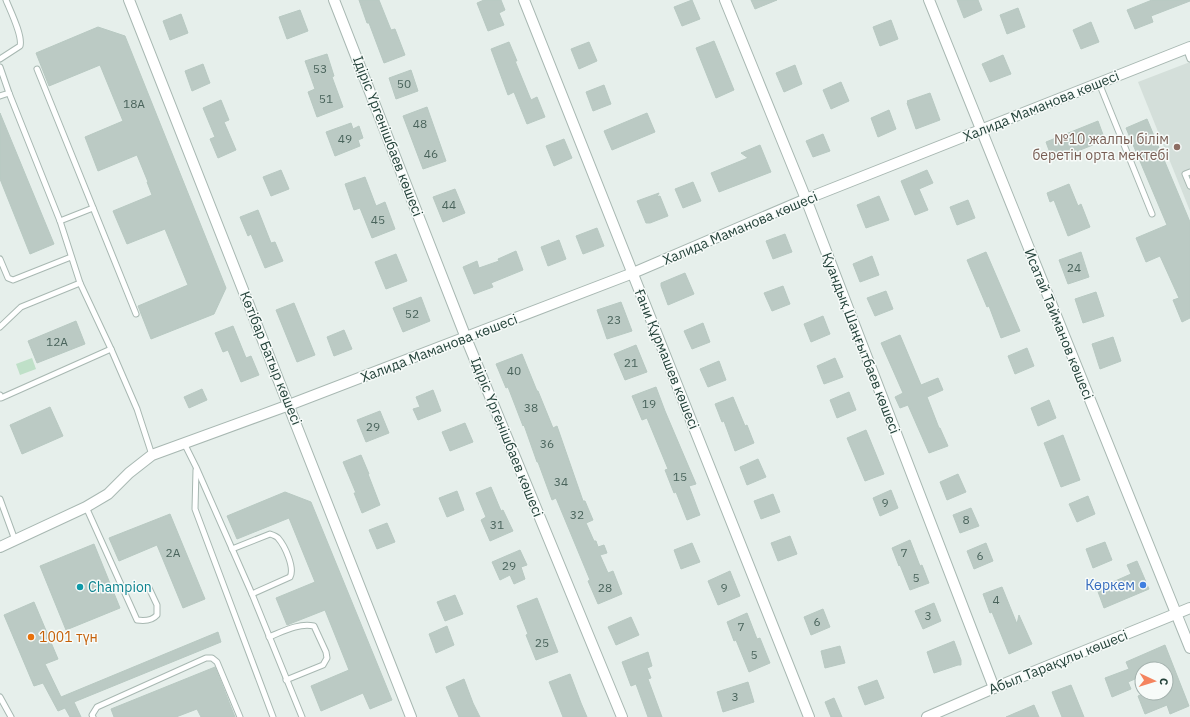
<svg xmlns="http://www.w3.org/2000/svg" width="1190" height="717" font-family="'IBM Plex Sans',sans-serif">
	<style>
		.built { fill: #d4dfda }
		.green { fill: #bfe0c8 }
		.building { fill: #bbcac4; stroke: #b8c9c2 }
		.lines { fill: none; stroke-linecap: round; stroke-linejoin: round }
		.service-casing { stroke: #a8b8b2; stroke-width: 7 }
		.minor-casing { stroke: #a8b8b2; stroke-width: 12 }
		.service { stroke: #fff; stroke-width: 5 }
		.minor { stroke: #fff; stroke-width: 10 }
		.education-dot { fill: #8d6e63; stroke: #f7fbf9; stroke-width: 1.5 }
		.shop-dot { fill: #3f7fe0; stroke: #f7fbf9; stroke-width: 1.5 }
		.culture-dot { fill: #0f9aa8; stroke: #f7fbf9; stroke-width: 1.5 }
		.food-dot { fill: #e8710a; stroke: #f7fbf9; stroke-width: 1.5 }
		.labels { text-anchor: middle; stroke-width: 3; stroke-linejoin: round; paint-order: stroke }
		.number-label { font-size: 12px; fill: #4a645c }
		.street-label { font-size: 14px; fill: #24423a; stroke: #f7fbf9 }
		.education-label { font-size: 14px; fill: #785e54; stroke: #f7fbf9; text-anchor: end }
		.shop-label { font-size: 14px; fill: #366cbe; stroke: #f7fbf9; text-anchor: end }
		.culture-label { font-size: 14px; fill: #0d838f; stroke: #f7fbf9; text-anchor: start }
		.food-label { font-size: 14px; fill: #c56008; stroke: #f7fbf9; text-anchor: start }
	</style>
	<rect width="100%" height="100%" fill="#e6efeb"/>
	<!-- built -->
	<polygon class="built" points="1190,62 1190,211 1138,82"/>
	<!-- green -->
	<polygon class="green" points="32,358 36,369 20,375 16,364"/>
	<!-- building -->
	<g class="building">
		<polygon points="359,0 379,0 391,30 395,29 405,55 384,63 369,23 367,23"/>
		<polygon points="484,0 501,0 505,10 499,13 504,25 488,31 477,3"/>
		<polygon points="692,0 700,19 682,26 674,7"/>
		<polygon points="751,0 777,0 755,9"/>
		<polygon points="957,0 978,0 982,10 964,18"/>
		<polygon points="1152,0 1190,0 1190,1 1151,16 1153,22 1135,29 1127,10"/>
		<polygon points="1018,8 1025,27 1007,34 1000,15"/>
		<polygon points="300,10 308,31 287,39 279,17"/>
		<polygon points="181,14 188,33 170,40 163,21"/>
		<polygon points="891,20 898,39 880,46 873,27"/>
		<polygon points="1091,22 1099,42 1081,49 1073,30"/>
		<polygon points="98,27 125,36 226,288 214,314 151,339 138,306 188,285 165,229 127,244 113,211 152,195 147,182 148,182 137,155 98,171 85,137 123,121 100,65 49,86 36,53"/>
		<polygon points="714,41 734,90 716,98 696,48"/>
		<polygon points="509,42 517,61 515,61 531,100 537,97 545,117 527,124 514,92 508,95 491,49"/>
		<polygon points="589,42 597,61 579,69 571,49"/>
		<polygon points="327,54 334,76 332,77 343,107 317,117 308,92 315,89 305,61"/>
		<polygon points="1003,55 1011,74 990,82 982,64"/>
		<polygon points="203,64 210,83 192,91 185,71"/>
		<polygon points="795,65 802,84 784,92 776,73"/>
		<polygon points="411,70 418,91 396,99 389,78"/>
		<polygon points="841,82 849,101 831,109 823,90"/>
		<polygon points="604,85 611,104 593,111 586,92"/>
		<polygon points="930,93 940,120 916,129 907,103 908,102 907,101"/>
		<polygon points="221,100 229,120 224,122 236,150 218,158 210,139 215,137 203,108"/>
		<polygon points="427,107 446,161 423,169 403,116"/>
		<polygon points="889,110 896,129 878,137 871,118"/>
		<polygon points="0,113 54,244 30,254 0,179"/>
		<polygon points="647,113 655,132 612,150 604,131"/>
		<polygon points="1147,119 1190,222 1190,318 1182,322 1173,300 1179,298 1160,256 1146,262 1136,238 1167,225 1126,128"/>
		<polygon points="1098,121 1105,140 1053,161 1046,142"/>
		<polygon points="351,123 353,129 359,126 363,138 358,140 360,146 335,156 326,132"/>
		<polygon points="823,134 830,151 813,157 806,141"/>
		<polygon points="564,139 572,158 554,166 546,146"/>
		<polygon points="760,145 771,172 719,192 711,173 748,158 741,153"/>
		<polygon points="281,170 289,189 271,196 263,177"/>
		<polygon points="927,170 933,183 919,189 928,210 915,215 901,181"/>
		<polygon points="365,177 376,206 385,202 395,229 372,238 360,208 354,210 345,184"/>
		<polygon points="693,182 701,201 683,208 675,189"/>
		<polygon points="1069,184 1078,206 1081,204 1090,227 1068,236 1054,200 1050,202 1047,193"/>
		<polygon points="455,189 465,213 443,222 433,197"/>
		<polygon points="659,193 657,197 660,196 668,216 650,223 646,223 637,201"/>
		<polygon points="879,196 889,220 866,228 857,205"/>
		<polygon points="968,200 975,218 957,225 950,207"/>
		<polygon points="258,210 271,243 275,242 283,261 265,268 251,234 248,236 240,217"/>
		<polygon points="597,228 604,246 583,254 576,236"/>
		<polygon points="785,234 792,252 773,259 766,241"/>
		<polygon points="559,240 566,259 548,266 541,247"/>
		<polygon points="516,251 523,270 491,283 493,287 474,294 463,267 477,261 479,268 499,261 498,259"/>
		<polygon points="986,252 1020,331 1001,338 989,306 987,307 967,260"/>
		<polygon points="1081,252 1089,277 1068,284 1059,260"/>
		<polygon points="396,254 407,281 386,289 375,262"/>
		<polygon points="872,256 879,275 860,282 853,264"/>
		<polygon points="685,273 694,294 668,305 661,286 661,283"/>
		<polygon points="783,286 790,304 772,311 764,293"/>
		<polygon points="886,291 893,309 875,316 867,298"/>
		<polygon points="1096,292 1104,316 1083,323 1075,299"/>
		<polygon points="421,297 430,321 403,332 393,308"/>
		<polygon points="621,302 632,331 607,339 597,310"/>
		<polygon points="294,303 315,355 297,362 276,310"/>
		<polygon points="823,316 830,334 811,342 804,324"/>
		<polygon points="76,321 85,344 37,363 28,341"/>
		<polygon points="703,323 710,342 692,349 684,331"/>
		<polygon points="233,326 246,358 251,356 259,375 241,382 228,350 223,352 215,333"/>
		<polygon points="344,330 352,349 334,356 327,337"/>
		<polygon points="900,335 921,385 938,378 943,390 927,397 939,428 940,428 948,446 929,453 908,405 900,408 895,397 903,393 881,343"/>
		<polygon points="1113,337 1121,361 1100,369 1092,344"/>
		<polygon points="636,345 647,372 625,380 614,354"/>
		<polygon points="1027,348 1034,366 1015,374 1008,356"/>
		<polygon points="522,354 537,391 538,391 553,428 557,426 583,501 585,501 593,520 586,523 594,541 596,541 598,547 604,545 607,553 600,555 608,573 613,571 622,594 598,604 588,581 590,580 556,498 552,500 538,462 537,462 524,425 523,426 508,387 506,388 496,364"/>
		<polygon points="835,358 843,377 824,384 817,366"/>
		<polygon points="719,361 726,380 708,387 700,369"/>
		<polygon points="656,387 665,411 696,484 689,486 700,515 687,520 676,492 674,493 665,470 668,469 647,418 642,420 632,396"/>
		<polygon points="202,389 207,400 189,408 184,397"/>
		<polygon points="433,390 441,411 418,420 413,409 420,407 416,397"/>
		<polygon points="849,392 856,410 837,418 830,400"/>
		<polygon points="733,397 745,426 747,425 754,443 735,451 724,421 722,422 715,404"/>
		<polygon points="1049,400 1056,418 1038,426 1031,408"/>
		<polygon points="50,407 63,436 22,454 10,425"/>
		<polygon points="380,411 389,433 366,442 357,420"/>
		<polygon points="465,423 473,442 450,451 442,432"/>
		<polygon points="866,430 884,474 865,481 847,438"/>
		<polygon points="1063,435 1080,480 1061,487 1044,443"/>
		<polygon points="361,455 369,474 368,474 380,505 362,513 354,493 356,493 343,462"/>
		<polygon points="758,459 766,477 747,485 740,467"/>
		<polygon points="958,474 966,492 947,500 940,482"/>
		<polygon points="491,487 501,511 503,510 513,531 490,541 481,520 486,517 476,493"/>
		<polygon points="891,490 898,508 880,516 873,498"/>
		<polygon points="457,491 464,510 447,517 439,498"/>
		<polygon points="285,492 311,502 392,700 370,709 363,693 321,711 311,686 349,670 325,610 287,625 276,598 315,582 289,518 237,539 227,516"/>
		<polygon points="773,494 780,512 761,519 754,501"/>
		<polygon points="1088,496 1095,514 1077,522 1069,504"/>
		<polygon points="971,508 979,526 960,533 953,515"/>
		<polygon points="170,514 205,599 183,608 157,545 119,561 109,538"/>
		<polygon points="387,523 395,542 377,549 369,530"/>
		<polygon points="790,536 797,554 778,561 771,543"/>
		<polygon points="910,540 920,566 922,565 929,583 910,590 900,565 899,566 892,548"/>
		<polygon points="1105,542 1112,560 1093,568 1086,549"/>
		<polygon points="692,543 700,562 681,569 674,550"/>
		<polygon points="986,543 993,561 974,569 967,551"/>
		<polygon points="94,544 120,608 66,630 40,566"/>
		<polygon points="520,550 527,565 521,567 525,579 514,584 510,575 500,580 492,562"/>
		<polygon points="1137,561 1149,589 1104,608 1097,589 1131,574 1127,565"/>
		<polygon points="730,571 740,596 718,605 708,581"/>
		<polygon points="1002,587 1017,624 1019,615 1032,644 1009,654 992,612 990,613 983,594"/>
		<polygon points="455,595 463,614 445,621 437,602"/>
		<polygon points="537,598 558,652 536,660 526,635 528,634 517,606"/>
		<polygon points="34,602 58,659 45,664 61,697 218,632 221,642 74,702 81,717 70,717 65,708 58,711 43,683 34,686 4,615"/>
		<polygon points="934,603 941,621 923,629 915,611"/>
		<polygon points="823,609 830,627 811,635 804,617"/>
		<polygon points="747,613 757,639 760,638 770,663 749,672 736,640 734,641 727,622"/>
		<polygon points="631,617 639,635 616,645 608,627"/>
		<polygon points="447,626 454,645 436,653 429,634"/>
		<polygon points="954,641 961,660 961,665 958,665 934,673 927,652"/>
		<polygon points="1165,645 1189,706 1170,714 1167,705 1145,714 1138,696 1145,693 1166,693 1166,669 1142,669 1142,676 1128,682 1131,689 1112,697 1105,678 1129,669 1126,662"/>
		<polygon points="840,646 845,663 825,668 821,651"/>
		<polygon points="648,652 652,666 647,668 651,678 648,679 662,717 648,717 636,684 631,686 622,662"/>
		<polygon points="215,667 235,717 201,717 197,709 176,717 114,717 111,709"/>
		<polygon points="570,674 581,703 587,717 563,717 549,682"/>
		<polygon points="464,679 473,703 480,717 459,717 454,706 446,687"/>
		<polygon points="877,680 884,698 865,705 858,687"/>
		<polygon points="748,682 754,702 723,712 717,692"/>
		<polygon points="1071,685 1084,717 1062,717 1052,692"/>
		<polygon points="834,698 842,717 831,717 825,702"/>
		<polygon points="1034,705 1039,717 1006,717"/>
	</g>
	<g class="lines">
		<!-- service casing -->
		<g class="service-casing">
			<g id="service">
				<polyline points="1186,48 1190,59"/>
				<path d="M0,59L20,46C23,36 10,10 6,0"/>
				<polyline points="0,67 9,93 60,221 80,283 111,349 137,409 152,455"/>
				<polyline points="37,69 136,314"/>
				<polyline points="1099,83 1152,214"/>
				<polyline points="0,96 9,93"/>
				<polyline points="1190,172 1185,174 1190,186"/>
				<polyline points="60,221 93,208"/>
				<polyline points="0,259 8,278 13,280 71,257"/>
				<polyline points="0,327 21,307 80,283"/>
				<polyline points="0,395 1,398 111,349"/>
				<polyline points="184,443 196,467 252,594 302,717"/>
				<polyline points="196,470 195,509 273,717"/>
				<polyline points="0,499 15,540"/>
				<path d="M86,507L137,620C144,621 152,621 157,615V605L149,588"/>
				<path d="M232,549L270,534C273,535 276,536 278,538C285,546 295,568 290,577L252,594"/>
				<path d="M269,637C284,631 298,623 314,626L326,652L327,658L323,665L286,680"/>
				<polyline points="0,697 11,717"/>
				<polyline points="93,717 92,715 97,707 206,658 212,658 217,662 240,717"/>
			</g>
		</g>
		<!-- minor casing -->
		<g class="minor-casing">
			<g id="minor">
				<polyline points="129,0 411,717"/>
				<polyline points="334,0 466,338 622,717"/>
				<polyline points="524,0 809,717"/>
				<polyline points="725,0 806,199 994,688"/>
				<polyline points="929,0 1190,648"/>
				<polyline points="0,547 86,507 108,494 129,473 152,455 289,405 633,273 806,199 1190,47"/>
				<polyline points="927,717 994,688 1190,608"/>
			</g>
		</g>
		<!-- service -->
		<use href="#service" class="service"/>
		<!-- minor -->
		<use href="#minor" class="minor"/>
	</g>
	<!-- markers -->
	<circle class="education-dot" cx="1177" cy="147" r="4"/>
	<circle class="shop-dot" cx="1143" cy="585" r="4"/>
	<circle class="culture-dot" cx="80" cy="587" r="4"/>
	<circle class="food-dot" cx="31" cy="637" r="4"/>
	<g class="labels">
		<!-- number labels -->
		<g class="number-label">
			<text x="320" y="73">53</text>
			<text x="404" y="88">50</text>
			<text x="326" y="103">51</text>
			<text x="134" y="108">18А</text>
			<text x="420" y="128">48</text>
			<text x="345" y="143">49</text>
			<text x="431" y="158">46</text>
			<text x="449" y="209">44</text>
			<text x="378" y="224">45</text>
			<text x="1074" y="272">24</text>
			<text x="412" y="318">52</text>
			<text x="614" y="324">23</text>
			<text x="57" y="346">12А</text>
			<text x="631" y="367">21</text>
			<text x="514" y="375">40</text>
			<text x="649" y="408">19</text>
			<text x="531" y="412">38</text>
			<text x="373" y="431">29</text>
			<text x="547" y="448">36</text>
			<text x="680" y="481">15</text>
			<text x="561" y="486">34</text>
			<text x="885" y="507">9</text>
			<text x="577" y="519">32</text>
			<text x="966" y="524">8</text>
			<text x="497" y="529">31</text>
			<text x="173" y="557">2А</text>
			<text x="904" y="557">7</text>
			<text x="980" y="560">6</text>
			<text x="509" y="570">29</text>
			<text x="916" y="582">5</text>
			<text x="605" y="592">28</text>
			<text x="724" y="592">9</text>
			<text x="996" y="604">4</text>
			<text x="928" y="620">3</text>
			<text x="817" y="626">6</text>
			<text x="741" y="631">7</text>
			<text x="542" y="647">25</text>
			<text x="754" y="659">5</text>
			<text x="735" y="701">3</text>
		</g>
		<!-- street labels -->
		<g class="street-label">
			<text transform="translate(1041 106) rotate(-22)" y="5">Халида Маманова көшесі</text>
			<text transform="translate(388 136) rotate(69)" y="5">Ідіріс Үргенішбаев көшесі</text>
			<text transform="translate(740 228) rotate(-23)" y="5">Халида Маманова көшесі</text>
			<text transform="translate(1059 324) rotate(68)" y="5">Исатай Тайманов көшесі</text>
			<text transform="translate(861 343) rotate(69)" y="5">Қуандық Шаңғытбаев көшесі</text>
			<text transform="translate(439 348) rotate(-21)" y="5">Халида Маманова көшесі</text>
			<text transform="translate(271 358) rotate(68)" y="5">Көтібар Батыр көшесі</text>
			<text transform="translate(667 359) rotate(68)" y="5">Ғани Құрмашев көшесі</text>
			<text transform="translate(507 437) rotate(68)" y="5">Ідіріс Үргенішбаев көшесі</text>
			<text transform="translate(1058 662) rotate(-22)" y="5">Абыл Тарақұлы көшесі</text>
		</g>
		<!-- education labels -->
		<g class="education-label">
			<text x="1169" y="144">№10 жалпы білім<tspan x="1169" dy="16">беретін орта мектебі</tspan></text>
		</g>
		<!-- shop labels -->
		<g class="shop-label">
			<text x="1135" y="590">Көркем</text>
		</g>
		<!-- culture labels -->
		<g class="culture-label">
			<text x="88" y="592">Champion</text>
		</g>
		<!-- food labels -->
		<g class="food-label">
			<text x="39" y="642">1001 түн</text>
		</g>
	</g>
	<!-- north arrow -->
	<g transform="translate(1154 681) rotate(94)"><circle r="19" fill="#f7fbf9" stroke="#a3b1ad"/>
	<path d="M0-3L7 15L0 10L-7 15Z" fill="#f4845f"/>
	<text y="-6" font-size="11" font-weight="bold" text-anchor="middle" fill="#24423a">С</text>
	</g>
</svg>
